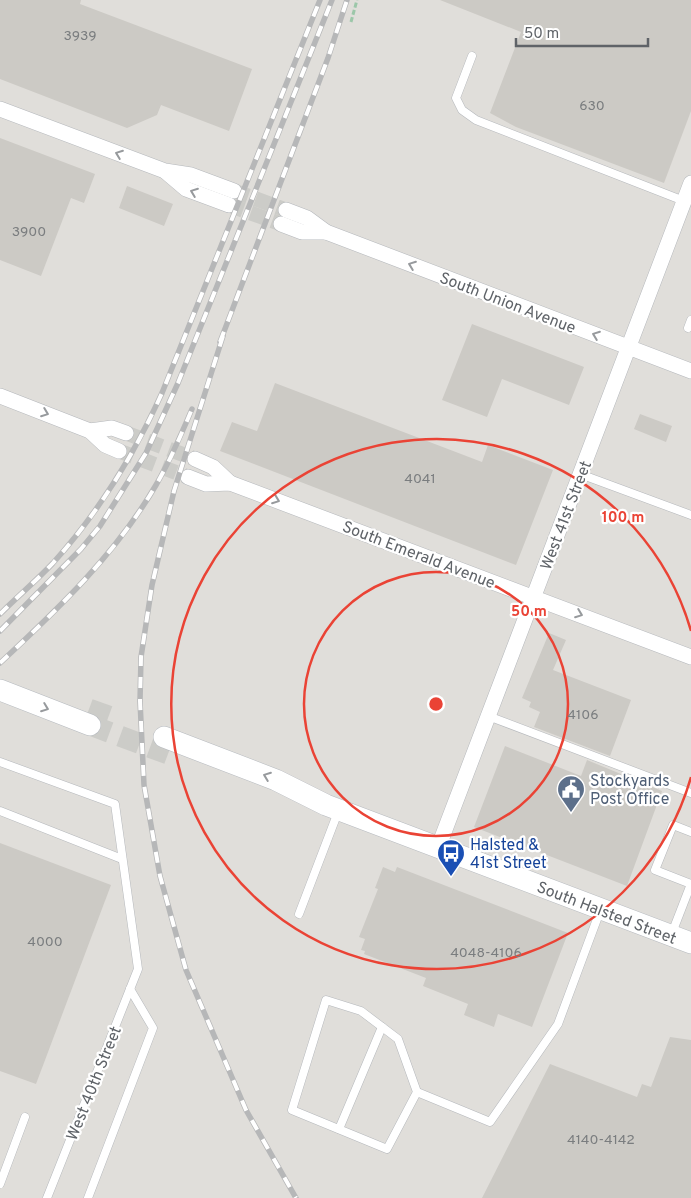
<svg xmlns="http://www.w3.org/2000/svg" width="691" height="1198" font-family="Overpass,sans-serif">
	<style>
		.industrial { fill: #e0deda }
		.building { fill: #cccac5 }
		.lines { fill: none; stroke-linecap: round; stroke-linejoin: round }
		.minor-tunnel { stroke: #ccccc8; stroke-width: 15; stroke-dasharray: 15 8; stroke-linecap: butt }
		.secondary-tunnel { stroke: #ccccc8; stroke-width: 21; stroke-dasharray: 21 11; stroke-linecap: butt }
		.service-casing { stroke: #b5b8bc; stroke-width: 9 }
		.minor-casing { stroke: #b5b8bc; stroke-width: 16 }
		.secondary-casing { stroke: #b6babf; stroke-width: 22 }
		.path { stroke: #9cc7a9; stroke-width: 3; stroke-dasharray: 5 2.5; stroke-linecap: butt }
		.service { stroke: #fff; stroke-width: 8 }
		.minor { stroke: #fff; stroke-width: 15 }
		.secondary { stroke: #fff; stroke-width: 21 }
		.rail-casing { stroke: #b6b7b8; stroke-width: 5.5 }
		.rail { stroke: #fff; stroke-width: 4; stroke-dasharray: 11; stroke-linecap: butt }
		.oneway { stroke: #979a9d }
		.ring { fill: none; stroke: #ea4335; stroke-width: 2.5 }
		.labels { text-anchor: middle; stroke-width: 4.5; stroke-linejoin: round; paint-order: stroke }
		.number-label { font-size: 14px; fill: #7a7d7f }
		.street-label { font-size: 16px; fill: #5f6368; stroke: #fff }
		.service-label { font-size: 16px; fill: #4e5e75; stroke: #fff; text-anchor: start }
		.transit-label { font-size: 16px; fill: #164399; stroke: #fff; text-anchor: start }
		.centre { fill: #ea4335; stroke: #fff; stroke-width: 2.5 }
		.ring-label { font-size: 15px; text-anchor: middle; font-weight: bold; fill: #ea4335; stroke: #fff; stroke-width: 4.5; stroke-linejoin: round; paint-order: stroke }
	</style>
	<rect width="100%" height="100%" fill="#f1efe8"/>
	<!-- industrial -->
	<rect class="industrial" x="0" y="0" width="691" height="1198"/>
	<!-- building -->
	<g class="building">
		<polygon points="0,0 81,0 80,4 252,69 229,131 161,105 157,115 127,128 0,79"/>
		<polygon points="440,0 691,0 691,111 664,183 516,127 490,113 521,32"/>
		<polygon points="0,138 95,174 84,203 71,198 41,276 0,260"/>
		<polygon points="127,186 173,204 164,226 119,208"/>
		<polygon points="472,324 584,367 569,405 502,379 487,417 442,400"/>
		<polygon points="275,383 482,462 488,445 553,470 516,565 220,451 232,422 257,431"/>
		<polygon points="640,414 672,426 666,442 634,429"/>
		<polygon points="549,633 566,640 553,670 631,700 610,756 534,727 540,712 529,707 531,702 522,698"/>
		<polygon points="505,746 581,776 587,760 662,791 627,886 474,827"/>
		<polygon points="0,843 111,885 36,1084 0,1071"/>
		<polygon points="383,867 395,872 397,867 568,933 532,1027 498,1014 494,1027 464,1015 468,1004 423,986 426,978 364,954 365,951 361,950 365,939 359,937 378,889 375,888"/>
		<polygon points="670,1037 691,1040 691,1198 482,1198 550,1064 637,1097 642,1084 651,1087"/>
	</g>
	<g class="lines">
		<!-- minor-tunnel -->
		<g class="minor-tunnel">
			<polyline points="234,191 286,210"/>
			<polyline points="229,205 281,224"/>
			<polyline points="126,433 195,459"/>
			<polyline points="119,451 188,477"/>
		</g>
		<!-- secondary-tunnel -->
		<g class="secondary-tunnel">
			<polyline points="89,709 119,720"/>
			<polyline points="90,725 168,754"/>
		</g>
		<!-- service casing -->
		<g class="service-casing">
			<g id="service">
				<polyline points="472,56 456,98 462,110 476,120 684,201"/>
				<polyline points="688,328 691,320"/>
				<polyline points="580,474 691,515"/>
				<polyline points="488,716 691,793"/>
				<polyline points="0,762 115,804 138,969 47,1198"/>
				<polyline points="0,811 122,859"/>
				<polyline points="691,832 673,825 655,870 691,884"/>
				<polyline points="299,914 338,812"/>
				<polyline points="672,933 691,884"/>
				<polyline points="417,1092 387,1149 292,1110 326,1000 361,1011 398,1039 417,1092 490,1122 558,1024 600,911"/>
				<polyline points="339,1129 382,1027"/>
				<polyline points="0,1184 25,1117"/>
				<polyline points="88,1198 153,1028 130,989"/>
			</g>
		</g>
		<!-- minor casing -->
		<g class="minor-casing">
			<g id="minor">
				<polyline points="0,109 165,171 191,175 234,191"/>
				<polyline points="166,172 186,189 229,205"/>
				<polyline points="286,210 307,218 326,232 691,371"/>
				<polyline points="281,224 302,232 326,232"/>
				<polyline points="0,396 90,431 105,445 119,451"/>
				<polyline points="90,431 112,428 126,433"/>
				<polyline points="195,459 213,467 230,483"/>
				<polyline points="188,477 206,484 230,483 691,657"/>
				<polyline points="438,848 691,183"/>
			</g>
		</g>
		<!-- secondary casing -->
		<g class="secondary-casing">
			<g id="secondary">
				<polyline points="0,690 90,725"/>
				<polyline points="164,737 276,780 326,805 691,943"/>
			</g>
		</g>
		<!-- path -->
		<polyline class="path" points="351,22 357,0"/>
		<!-- service -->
		<use href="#service" class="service"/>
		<!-- minor -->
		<use href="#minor" class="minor"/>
		<!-- secondary -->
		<use href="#secondary" class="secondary"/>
		<!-- rail casing -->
		<g class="rail-casing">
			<g id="rail">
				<polyline points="223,336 174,491 152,585 141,657 140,701 144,785 160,876 186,970 246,1110 296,1198"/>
				<polyline points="220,342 328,58 347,0"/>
				<path d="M0,614C17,597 36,581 53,563C99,512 134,455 162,393L320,0"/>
				<polyline points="0,631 81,549 100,526 146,453 178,383 332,0"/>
				<path d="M0,663C58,609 116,554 156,485C170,461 181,435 192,409"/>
			</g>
		</g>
		<!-- rail -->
		<use href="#rail" class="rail"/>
	</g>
	<!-- one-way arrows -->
	<defs><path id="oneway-chevron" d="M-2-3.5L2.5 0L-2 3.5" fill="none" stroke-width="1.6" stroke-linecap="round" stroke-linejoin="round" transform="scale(1.25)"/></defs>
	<g class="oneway">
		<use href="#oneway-chevron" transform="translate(119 154) rotate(-159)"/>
		<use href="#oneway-chevron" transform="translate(194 192) rotate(-159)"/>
		<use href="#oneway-chevron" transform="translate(412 265) rotate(-159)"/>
		<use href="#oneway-chevron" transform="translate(596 335) rotate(-159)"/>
		<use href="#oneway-chevron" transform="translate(45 413) rotate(21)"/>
		<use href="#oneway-chevron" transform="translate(276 500) rotate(21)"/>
		<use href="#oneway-chevron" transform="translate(579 614) rotate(21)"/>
		<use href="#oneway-chevron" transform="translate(45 708) rotate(21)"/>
		<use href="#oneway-chevron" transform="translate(267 776) rotate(-159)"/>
	</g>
	<!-- distance rings -->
	<g class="ring">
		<circle cx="436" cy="704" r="132"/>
		<path d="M691 777A265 265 0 1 1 691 631"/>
	</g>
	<!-- icons -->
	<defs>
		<g id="civic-pin" transform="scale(1.4375)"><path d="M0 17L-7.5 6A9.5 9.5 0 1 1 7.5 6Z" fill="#5c6f8a" stroke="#fff"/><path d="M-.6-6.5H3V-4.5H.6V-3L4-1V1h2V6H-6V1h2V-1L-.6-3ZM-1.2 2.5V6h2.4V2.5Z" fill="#fff"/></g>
		<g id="bus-pin" transform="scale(1.4375)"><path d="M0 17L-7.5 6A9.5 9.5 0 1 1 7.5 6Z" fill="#1a4fb4" stroke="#fff"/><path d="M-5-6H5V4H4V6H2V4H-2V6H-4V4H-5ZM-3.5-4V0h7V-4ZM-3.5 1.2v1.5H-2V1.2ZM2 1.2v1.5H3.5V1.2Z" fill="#fff"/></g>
	</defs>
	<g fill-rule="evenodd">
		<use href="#civic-pin" x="571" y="789"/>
		<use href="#bus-pin" x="451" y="853"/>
	</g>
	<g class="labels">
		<!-- number labels -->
		<g class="number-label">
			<text x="80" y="40">3939</text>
			<text x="592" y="110">630</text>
			<text x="29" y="236">3900</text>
			<text x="420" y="483">4041</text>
			<text x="583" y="719">4106</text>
			<text x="45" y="946">4000</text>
			<text x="486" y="957">4048-4106</text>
			<text x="601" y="1144">4140-4142</text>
		</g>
		<!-- street labels -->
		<g class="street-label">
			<text transform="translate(508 302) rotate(21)" y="6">South Union Avenue</text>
			<text transform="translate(565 515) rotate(-69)" y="6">West 41st Street</text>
			<text transform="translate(419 554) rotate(21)" y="6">South Emerald Avenue</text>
			<text transform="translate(607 912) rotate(21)" y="6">South Halsted Street</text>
			<text transform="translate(93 1083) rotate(-68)" y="6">West 40th Street</text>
		</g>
		<!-- service labels -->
		<g class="service-label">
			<text x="590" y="786">Stockyards<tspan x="590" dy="18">Post Office</tspan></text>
		</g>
		<!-- transit labels -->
		<g class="transit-label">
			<text x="470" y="850">Halsted &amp;<tspan x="470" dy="18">41st Street</tspan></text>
		</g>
	</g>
	<circle cx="436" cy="704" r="8" class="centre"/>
	<g class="ring-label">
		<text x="623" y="522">100 m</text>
		<text x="529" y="616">50 m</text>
	</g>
	<!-- scale -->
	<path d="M516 38v8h132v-8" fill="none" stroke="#5f6368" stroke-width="2.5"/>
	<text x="524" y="38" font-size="15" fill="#5f6368" stroke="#ffffff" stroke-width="4" paint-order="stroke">50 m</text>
</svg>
